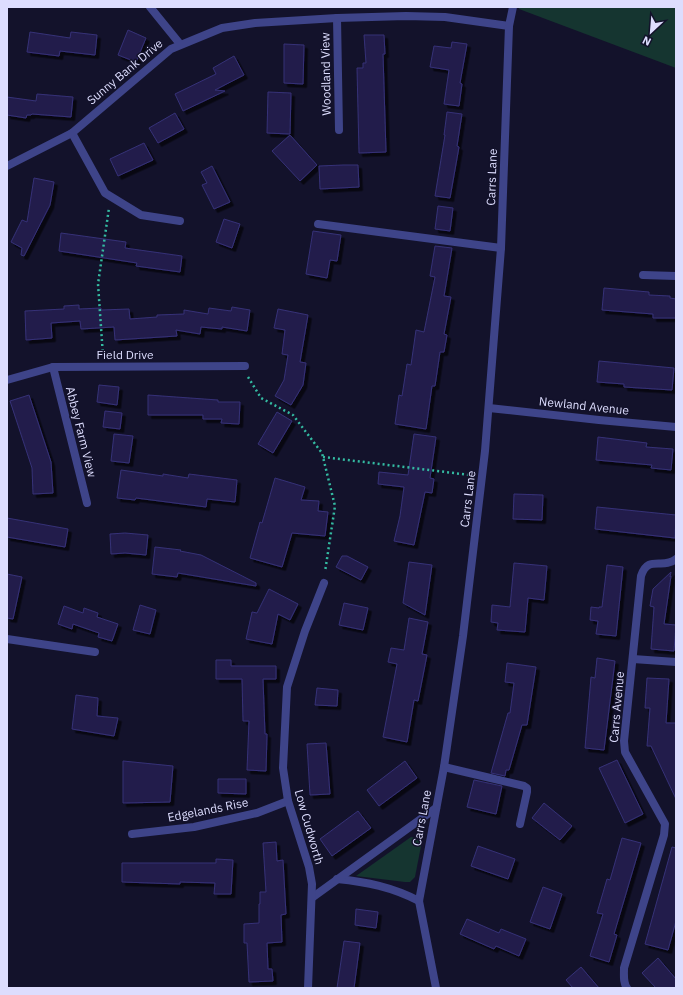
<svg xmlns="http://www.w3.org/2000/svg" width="683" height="995" font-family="'IBM Plex Sans',sans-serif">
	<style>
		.green { fill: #153530 }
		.building { fill: #221e4c; stroke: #363177; filter: url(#shadow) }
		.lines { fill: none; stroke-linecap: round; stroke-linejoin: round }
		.path { stroke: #34bba2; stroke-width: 2.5; stroke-dasharray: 2 3; stroke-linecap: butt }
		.lane { stroke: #3e4489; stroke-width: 8 }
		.street { stroke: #3e4489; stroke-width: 8 }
		.labels { text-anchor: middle; stroke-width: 3; stroke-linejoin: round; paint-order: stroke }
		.street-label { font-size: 12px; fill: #ddddfe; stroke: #13122b }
	</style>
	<defs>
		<filter id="shadow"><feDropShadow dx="3.5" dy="3.5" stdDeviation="0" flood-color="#0009"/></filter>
	</defs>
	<rect width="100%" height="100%" fill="#13122b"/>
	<!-- green -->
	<g class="green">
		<polygon points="519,7 676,7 676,68 519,9"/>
		<path d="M411,837C417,838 419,840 421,846L415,877L410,882H405L356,876Z"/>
	</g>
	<!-- building -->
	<g class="building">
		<polygon points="128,30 146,38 136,62 118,55"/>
		<polygon points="30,32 70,38 71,32 97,35 95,55 60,51 59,56 27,52"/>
		<polygon points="364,35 384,35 385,54 383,54 386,152 359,153 357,68 363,68 363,63 366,63"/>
		<polygon points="452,42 467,44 460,83 462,84 459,106 444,104 449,70 430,67 434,46 451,48"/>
		<polygon points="284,44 304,45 303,84 284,83"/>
		<polygon points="234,56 244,75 215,90 225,91 183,111 175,94 216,74 213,68"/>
		<polygon points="268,92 291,93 290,134 267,133"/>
		<polygon points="37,94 73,97 71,117 32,114 31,115 27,115 26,118 7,115 7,97 36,101"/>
		<polygon points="447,112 462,114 457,146 459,147 450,198 435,196 445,135 444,135"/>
		<polygon points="175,113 184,129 158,143 149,128"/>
		<polygon points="290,135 317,165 300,181 272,151"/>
		<polygon points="144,143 153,160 118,176 110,159"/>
		<polygon points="343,165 358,165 359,187 320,189 319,166"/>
		<polygon points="212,166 230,202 214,209 202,185 207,183 201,172"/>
		<polygon points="34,178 54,182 50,205 24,256 21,255 22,248 11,242 22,220 27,222"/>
		<polygon points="438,206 453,208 450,231 435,229"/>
		<polygon points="224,219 240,224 232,248 216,242"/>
		<polygon points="313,231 341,235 337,261 330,260 327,278 306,274"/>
		<polygon points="61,233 126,242 125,248 182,256 180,272 136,266 137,263 59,251"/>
		<polygon points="435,246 452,248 444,296 451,297 444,334 447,335 444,352 440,352 435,386 432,386 426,429 395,424 399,395 402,396 407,364 411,365 416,330 424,332 435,277 430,276"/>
		<polygon points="604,288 649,292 649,295 670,296 670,298 676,299 676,318 653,318 653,314 602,310"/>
		<polygon points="79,305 79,309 101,308 101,310 129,309 130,319 157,317 157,315 184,314 184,310 208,314 209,308 231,311 232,307 250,310 247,331 222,327 222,329 201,327 200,334 176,330 177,336 115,340 114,327 81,329 80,321 51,323 52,338 26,340 25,311 64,309 64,306"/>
		<polygon points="278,309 308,315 300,362 306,363 303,385 291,405 275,396 284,380 288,355 282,354 285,330 274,328"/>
		<polygon points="599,361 674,368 672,390 624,387 624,384 597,382"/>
		<polygon points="99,385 119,387 117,405 97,402"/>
		<polygon points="29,395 51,462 53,493 33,494 32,468 10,401"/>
		<polygon points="148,395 218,400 218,402 240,402 239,424 221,423 222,419 203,419 203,415 148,415"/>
		<polygon points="105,411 122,413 120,429 103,427"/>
		<polygon points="277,412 292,421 273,453 258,444"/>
		<polygon points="114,434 133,436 129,463 111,461"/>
		<polygon points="414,434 436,437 430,478 434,479 432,493 425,492 414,545 394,541 400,516 404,487 378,484 379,472 408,475"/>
		<polygon points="598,437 647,443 646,447 673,449 671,470 651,468 652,465 596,460"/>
		<polygon points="121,470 163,476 163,474 188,478 189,474 237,480 235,502 207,499 206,507 136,498 135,500 117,498"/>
		<polygon points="275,478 305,487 301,500 319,501 318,511 328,512 325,536 292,533 282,567 250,558 260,522 262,523"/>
		<polygon points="514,494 543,495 542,520 513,519"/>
		<polygon points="597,507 676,515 675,538 595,529"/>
		<polygon points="7,518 68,529 65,547 7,537"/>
		<polygon points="125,533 148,535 146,555 125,553 111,554 110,534"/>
		<polygon points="155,547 181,550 180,551 201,555 256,583 256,586 178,573 177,577 152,574"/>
		<polygon points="342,556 347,556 368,567 361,580 336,567"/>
		<polygon points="409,562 432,565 425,615 403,603"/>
		<polygon points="514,563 547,566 544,600 528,598 525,632 497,630 498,623 491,622 492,605 510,607"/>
		<polygon points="607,565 623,567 616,636 596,634 598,621 590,620 591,607 599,608 599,607 602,607"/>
		<polygon points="671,572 670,577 671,576 664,624 676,625 674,651 651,649 654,607 650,606 653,589"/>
		<polygon points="7,574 22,577 13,619 7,618"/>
		<polygon points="269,589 298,604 290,620 278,614 272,644 246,639 252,612 257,613"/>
		<polygon points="344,603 368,608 363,630 339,625"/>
		<polygon points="140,605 156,610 150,634 133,630"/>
		<polygon points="64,606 83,613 84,608 98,613 97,617 118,624 112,641 98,637 99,633 73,624 72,629 58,624"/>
		<polygon points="409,618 428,622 422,654 427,655 418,701 414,700 407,742 383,737 397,664 388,662 391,648 404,650"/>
		<polygon points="597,658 615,661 604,750 585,748 591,677 595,678"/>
		<polygon points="216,660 231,660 231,666 276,666 276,679 263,679 265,734 267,734 266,771 247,770 249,721 243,721 242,679 216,679"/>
		<polygon points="507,663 536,667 527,725 522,725 509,770 506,770 505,776 491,773 508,713 510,713 514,683 505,682"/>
		<polygon points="647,678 669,679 666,723 676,723 676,799 651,746 647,746 650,708 645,708"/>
		<polygon points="317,688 338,690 337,706 315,705"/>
		<polygon points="76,695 98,698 97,716 118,718 114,736 72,729"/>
		<polygon points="326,743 330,794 310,795 307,744"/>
		<polygon points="617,760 643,814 625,823 599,768"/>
		<polygon points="123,761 173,766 170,802 123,803"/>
		<polygon points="405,761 417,778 379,806 367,790"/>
		<polygon points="218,779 246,779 246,794 218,793"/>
		<polygon points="474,780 502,786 496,814 467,807"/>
		<polygon points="544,803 572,826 560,840 532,818"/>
		<polygon points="358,811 371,828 332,856 320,839"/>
		<polygon points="622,838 641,843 614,934 617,935 609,962 590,956 603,914 597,913 607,879 610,880"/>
		<polygon points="276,842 277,861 283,860 286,914 281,915 282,942 267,943 268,969 272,969 273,981 249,982 247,943 244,943 244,924 259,923 259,904 260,904 260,892 266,892 263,843"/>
		<polygon points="478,846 515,859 508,879 471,866"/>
		<polygon points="672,847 676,848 676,921 668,950 645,944"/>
		<polygon points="216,859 233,860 231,894 214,894 215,883 180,882 180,884 122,882 122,863 216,863"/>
		<polygon points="543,887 562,894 550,929 530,922"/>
		<polygon points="356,909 378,912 376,928 355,925"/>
		<polygon points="467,919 499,933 501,929 526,939 519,956 496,946 494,949 460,934"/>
		<polygon points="344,941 360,943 354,988 337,988"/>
		<polygon points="658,958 676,979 676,988 656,988 642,973"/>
		<polygon points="581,967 599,988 573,988 566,980"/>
	</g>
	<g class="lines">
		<!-- path -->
		<g class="path">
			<polyline points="103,356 98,284 109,208"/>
			<polyline points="248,377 261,398 293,415 322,453 335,506 325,572"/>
			<polyline points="323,457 470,475"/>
		</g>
		<!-- lane -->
		<g class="lane">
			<polyline points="318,224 501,248"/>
			<polyline points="7,639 95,652"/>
			<polyline points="444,767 524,786 527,788 527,792 520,824"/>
		</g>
		<!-- street -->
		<g class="street">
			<polyline points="150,7 180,44"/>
			<polyline points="337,18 339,130"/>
			<polyline points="72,133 105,193 141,215 180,221"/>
			<polyline points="7,166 72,133 171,49 222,28 255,23 337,18 406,16 445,17 509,26"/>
			<polyline points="643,275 676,276"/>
			<polyline points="53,367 87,503"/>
			<polyline points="7,380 53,367 245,366"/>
			<polyline points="489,408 599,420 676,427"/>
			<polyline points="633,659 676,662"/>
			<polyline points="132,834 194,827 257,813 288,801"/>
			<path d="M337,879C367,882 392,887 419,901"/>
			<polyline points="313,897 436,808"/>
			<polyline points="308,988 312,884 309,867 288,801 283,768 287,687 305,631 324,583"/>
			<polyline points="436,988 419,901 444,767 463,636 485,451 501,248 509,26 513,7"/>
			<path d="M627,988C623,983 624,975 624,968L664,835L665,824L625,752L624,741L641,576C648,554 663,570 676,559"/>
		</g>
	</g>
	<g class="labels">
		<!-- street labels -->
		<g class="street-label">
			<text transform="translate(125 72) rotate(-40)" y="4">Sunny Bank Drive</text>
			<text transform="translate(326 74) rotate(-91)" y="4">Woodland View</text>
			<text transform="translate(492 177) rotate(-88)" y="4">Carrs Lane</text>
			<text x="125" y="359">Field Drive</text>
			<text transform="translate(584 406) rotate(6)" y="4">Newland Avenue</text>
			<text transform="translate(81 432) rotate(76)" y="4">Abbey Farm View</text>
			<text transform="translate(468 499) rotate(-83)" y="4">Carrs Lane</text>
			<text transform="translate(617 707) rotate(-85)" y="4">Carrs Avenue</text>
			<text transform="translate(208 810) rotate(-11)" y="4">Edgelands Rise</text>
			<text transform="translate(422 818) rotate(-79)" y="4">Carrs Lane</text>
			<text transform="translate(309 827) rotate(74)" y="4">Low Cudworth</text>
		</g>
	</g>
	<!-- border -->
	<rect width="683" height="995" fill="none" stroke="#ddddfe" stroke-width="16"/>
	<!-- north arrow -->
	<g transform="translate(651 32) rotate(206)" stroke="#13122b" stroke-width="3" paint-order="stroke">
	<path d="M0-3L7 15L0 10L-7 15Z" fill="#ddddfe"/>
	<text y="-6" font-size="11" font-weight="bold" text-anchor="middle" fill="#ddddfe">N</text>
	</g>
</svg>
